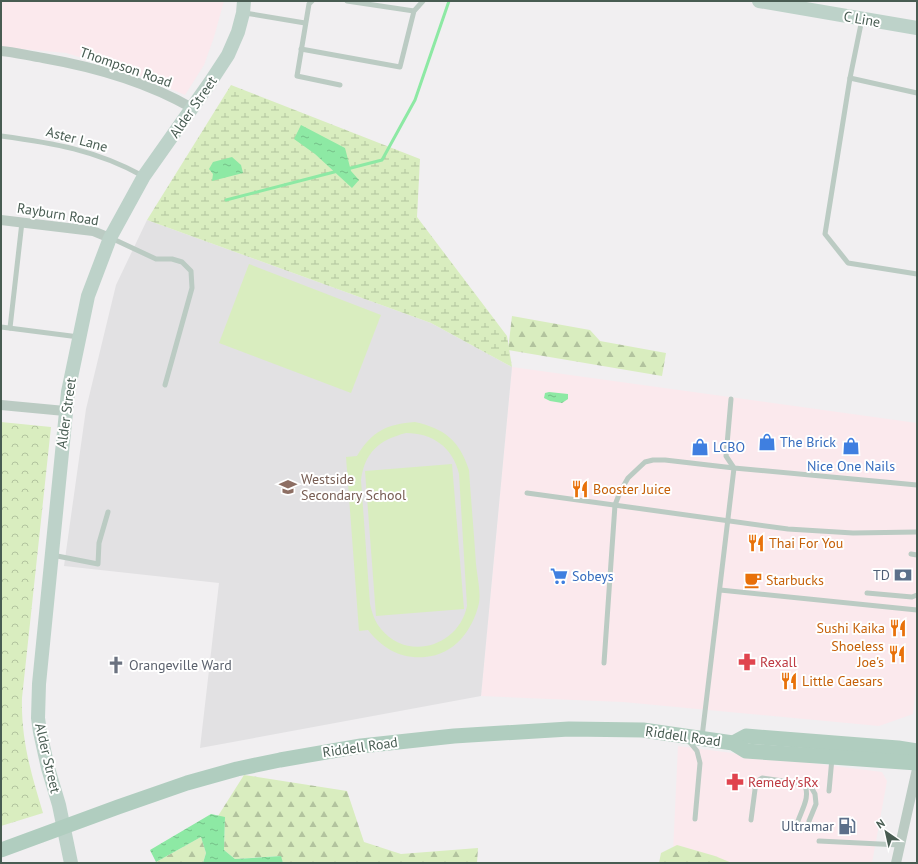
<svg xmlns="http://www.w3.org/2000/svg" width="918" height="864" font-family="'PT Sans',sans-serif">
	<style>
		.commercial { fill: #fbe9ed }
		.education { fill: #e2e1e3 }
		.forest { fill: url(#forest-firs) }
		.wetland { fill: url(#wetland-marsh) }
		.park { fill: url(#park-crowns) }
		.pitch { fill: #d9edbf; fill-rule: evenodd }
		.water { fill: url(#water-ripples) }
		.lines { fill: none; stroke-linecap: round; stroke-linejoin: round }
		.stream { stroke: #8de9a4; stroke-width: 3 }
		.lane { stroke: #bbcbc3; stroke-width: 5 }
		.street { stroke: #bbcbc3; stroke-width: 10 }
		.secondary { stroke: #bdd2c9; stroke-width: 14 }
		.primary { stroke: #b0cdbf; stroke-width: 15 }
		.labels { text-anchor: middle; stroke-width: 4; stroke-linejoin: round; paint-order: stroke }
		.street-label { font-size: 14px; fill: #485c52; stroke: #fff }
		.shop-label { font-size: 14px; fill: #366cbe; stroke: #fff; text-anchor: start }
		.education-label { font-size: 14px; fill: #785e54; stroke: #fff; text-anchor: start }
		.food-label { font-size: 14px; fill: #c56008; stroke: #fff; text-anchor: start }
		.service-label { font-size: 14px; fill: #4e5e75; stroke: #fff; text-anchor: end }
		.health-label { font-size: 14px; fill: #be3a42; stroke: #fff; text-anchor: start }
		.worship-label { font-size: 14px; fill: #5b616d; stroke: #fff; text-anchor: start }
	</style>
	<defs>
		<pattern id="forest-firs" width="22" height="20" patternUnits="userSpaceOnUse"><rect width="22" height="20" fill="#d9edbf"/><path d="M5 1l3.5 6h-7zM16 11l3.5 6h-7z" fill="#b2c39e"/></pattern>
		<pattern id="wetland-marsh" width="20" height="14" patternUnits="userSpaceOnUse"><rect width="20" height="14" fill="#d9edbf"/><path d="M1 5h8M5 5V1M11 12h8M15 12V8" fill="none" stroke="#b2c39e"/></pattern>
		<pattern id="park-crowns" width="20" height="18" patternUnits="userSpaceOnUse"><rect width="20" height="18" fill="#d9edbf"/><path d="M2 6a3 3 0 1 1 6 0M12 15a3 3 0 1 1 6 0" fill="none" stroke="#b2c39e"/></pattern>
		<pattern id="water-ripples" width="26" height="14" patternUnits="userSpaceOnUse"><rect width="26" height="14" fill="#8de9a4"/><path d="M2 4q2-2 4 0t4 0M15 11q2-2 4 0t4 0" fill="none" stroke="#75c088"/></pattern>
	</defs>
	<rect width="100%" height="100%" fill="#f1eff1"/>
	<!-- commercial -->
	<g class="commercial">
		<polygon points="1,1 224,1 214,37 204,65 185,95 135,74 66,53 1,47"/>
		<polygon points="512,367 917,423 917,678 913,714 879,726 623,702 481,696"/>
		<polygon points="678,746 882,772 887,781 872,863 735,863 673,852"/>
	</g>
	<!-- education -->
	<polygon class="education" points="147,220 431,323 512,367 481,696 200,748 219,583 64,566 86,409 116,285"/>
	<!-- forest -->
	<g class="forest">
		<polygon points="512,316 590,330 600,341 666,353 662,376 508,350"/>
		<polygon points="244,775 347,791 364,842 401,854 478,848 477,863 283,863 280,856 235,859 224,850 225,818 218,816"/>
		<polygon points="201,837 206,853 203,863 154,863"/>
		<polygon points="677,845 715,856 732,863 659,863 661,853"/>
	</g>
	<!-- wetland -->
	<polygon class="wetland" points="231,85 420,159 417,217 507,336 512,367 431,323 147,220"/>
	<!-- park -->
	<path class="park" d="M1,422L51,427L22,698C21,740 31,773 43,813L1,826Z"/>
	<!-- pitch -->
	<g class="pitch">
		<polygon points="249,264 381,315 351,393 219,343"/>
		<path d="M415,422C445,429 459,440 469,470C471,501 474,533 476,564C477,575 481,592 479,603C473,630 454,655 425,657C401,659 383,649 368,630L359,631L346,457L357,456C372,431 387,424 415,422ZM406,433C432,433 453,447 459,474L467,606C459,646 408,662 381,629C375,622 372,613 370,604L361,480C365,452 379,440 406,433Z"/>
		<polygon points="452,464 464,609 376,616 365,471"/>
	</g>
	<!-- water -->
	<g class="water">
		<polygon points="301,125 345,148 351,171 359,180 352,188 315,154 294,139"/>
		<polygon points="232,157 241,165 243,173 212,181 213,174 209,169 213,162"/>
		<polygon points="549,392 568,394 568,399 562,403 550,401 544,398 545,393"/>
		<polygon points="211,814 225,817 224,850 235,859 281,856 283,863 203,863 206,853 201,837 156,862 150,850"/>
	</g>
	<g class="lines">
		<!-- stream -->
		<g class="stream">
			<polyline points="347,169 382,160 415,100 449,1"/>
			<polyline points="226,200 338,171"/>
		</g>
		<!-- lane -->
		<g class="lane">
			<polyline points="312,1 309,4 297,76 340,85"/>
			<polyline points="347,1 414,11"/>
			<polyline points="245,13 305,23"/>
			<polyline points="862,19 850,78 825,234 848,263 917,274"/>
			<polyline points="301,49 400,67 414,11 423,1"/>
			<polyline points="850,78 917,93"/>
			<path d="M1,136C53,143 96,150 143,176"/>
			<polyline points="111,238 156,259 172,259 182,262 191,271 192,288 165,385"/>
			<polyline points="1,327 79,337"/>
			<polyline points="10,328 22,222"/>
			<polyline points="527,493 788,529 853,533 917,532"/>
			<polyline points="911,554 917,555"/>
			<polyline points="52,555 98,564 99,543 108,512"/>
			<polyline points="720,590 917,610"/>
			<polyline points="867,593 912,597 917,595"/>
			<polyline points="604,663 615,505 620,492 628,478 645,462 653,460 665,460 734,468 917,485"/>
			<polyline points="702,737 734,468 726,456 731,399"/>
			<polyline points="688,740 697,751 700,763 695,819"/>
			<polyline points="829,791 832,758"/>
			<polyline points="751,820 756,782 762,778 804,784 811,787 815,794 816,804 809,821"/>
			<path d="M798,821C802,809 811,796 804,784"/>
			<polyline points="819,841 900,845"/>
		</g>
		<!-- street -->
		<g class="street">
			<path d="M1,51C15,52 29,56 43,58C95,67 147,82 192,108"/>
			<polyline points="1,220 93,231 110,238"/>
			<polyline points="1,405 65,411"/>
			<polyline points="896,863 917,769"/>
		</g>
		<!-- secondary -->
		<g class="secondary">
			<polyline points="759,1 917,28"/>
			<polyline points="71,863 59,805 48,768 40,732 38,718 39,684 68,392 88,296 110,238 144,176 211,81 228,55 238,32 243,13 244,1"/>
		</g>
		<!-- primary -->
		<g class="primary">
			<polyline points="733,743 746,736 898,748 917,751"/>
			<polyline points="1,850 118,807 187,783 237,769 280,760 361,746 454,736 569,729 643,730 733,743 746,751 917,763"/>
		</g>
	</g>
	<!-- icons -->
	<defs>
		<g id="shop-bare" transform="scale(1.38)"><path d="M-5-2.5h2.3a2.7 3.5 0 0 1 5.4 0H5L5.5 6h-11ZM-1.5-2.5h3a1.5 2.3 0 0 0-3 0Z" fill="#3f7fe0" stroke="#fff" stroke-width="2.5" paint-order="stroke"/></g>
		<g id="school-bare" transform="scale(1.38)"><path d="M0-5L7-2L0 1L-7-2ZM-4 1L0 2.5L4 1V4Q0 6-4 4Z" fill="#8d6e63" stroke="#fff" stroke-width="2.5" paint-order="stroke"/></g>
		<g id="restaurant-bare" transform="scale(1.38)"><path d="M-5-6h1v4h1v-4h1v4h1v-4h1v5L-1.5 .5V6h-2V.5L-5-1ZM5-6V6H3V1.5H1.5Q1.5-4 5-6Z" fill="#e8710a" stroke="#fff" stroke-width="2.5" paint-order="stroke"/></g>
		<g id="bank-bare" transform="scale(1.38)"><path d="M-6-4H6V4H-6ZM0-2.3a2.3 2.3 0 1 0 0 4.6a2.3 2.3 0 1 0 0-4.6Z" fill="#5c6f8a" stroke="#fff" stroke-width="2.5" paint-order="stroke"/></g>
		<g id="supermarket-bare" transform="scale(1.38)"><path d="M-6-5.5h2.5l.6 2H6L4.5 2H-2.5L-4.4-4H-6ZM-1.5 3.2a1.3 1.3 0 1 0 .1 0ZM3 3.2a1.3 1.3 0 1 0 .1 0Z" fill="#3f7fe0" stroke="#fff" stroke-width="2.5" paint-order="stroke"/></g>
		<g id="cafe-bare" transform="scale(1.38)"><path d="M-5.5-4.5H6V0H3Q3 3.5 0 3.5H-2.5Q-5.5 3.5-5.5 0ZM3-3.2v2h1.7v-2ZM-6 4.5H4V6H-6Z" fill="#e8710a" stroke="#fff" stroke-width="2.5" paint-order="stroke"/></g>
		<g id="pharmacy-bare" transform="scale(1.38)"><path d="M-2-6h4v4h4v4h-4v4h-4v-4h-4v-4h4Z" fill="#e0444e" stroke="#fff" stroke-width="2.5" paint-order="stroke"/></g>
		<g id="church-bare" transform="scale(1.38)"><path d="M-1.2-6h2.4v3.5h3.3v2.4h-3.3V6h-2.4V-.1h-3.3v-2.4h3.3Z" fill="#6b7280" stroke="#fff" stroke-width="2.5" paint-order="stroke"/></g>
		<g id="fuel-bare" transform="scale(1.38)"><path d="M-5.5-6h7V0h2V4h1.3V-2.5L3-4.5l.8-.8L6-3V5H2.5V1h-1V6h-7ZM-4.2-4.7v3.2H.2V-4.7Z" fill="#5c6f8a" stroke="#fff" stroke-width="2.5" paint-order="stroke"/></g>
	</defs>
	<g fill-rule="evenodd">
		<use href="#shop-bare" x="767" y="442"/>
		<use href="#shop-bare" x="851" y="446"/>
		<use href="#shop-bare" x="700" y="447"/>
		<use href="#school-bare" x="288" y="487"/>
		<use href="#restaurant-bare" x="580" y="489"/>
		<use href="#restaurant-bare" x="756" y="543"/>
		<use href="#bank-bare" x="903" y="575"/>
		<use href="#supermarket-bare" x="559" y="576"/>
		<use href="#cafe-bare" x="753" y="580"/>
		<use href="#restaurant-bare" x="898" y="628"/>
		<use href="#restaurant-bare" x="897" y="654"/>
		<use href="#pharmacy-bare" x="747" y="662"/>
		<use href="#church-bare" x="116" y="665"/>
		<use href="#restaurant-bare" x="789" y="681"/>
		<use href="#pharmacy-bare" x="735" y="782"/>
		<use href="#fuel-bare" x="847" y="826"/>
	</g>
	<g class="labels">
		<!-- street labels -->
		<g class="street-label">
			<text transform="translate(862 19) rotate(10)" y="5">C Line</text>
			<text transform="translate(126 67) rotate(19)" y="5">Thompson Road</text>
			<text transform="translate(193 107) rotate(-55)" y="5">Alder Street</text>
			<text transform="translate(77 139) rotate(15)" y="5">Aster Lane</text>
			<text transform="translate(58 214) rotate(9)" y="5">Rayburn Road</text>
			<text transform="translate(66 413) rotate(-82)" y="5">Alder Street</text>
			<text transform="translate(683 736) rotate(8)" y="5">Riddell Road</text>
			<text transform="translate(360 747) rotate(-8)" y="5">Riddell Road</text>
			<text transform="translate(48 758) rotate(77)" y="5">Alder Street</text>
		</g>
		<!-- shop labels -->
		<g class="shop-label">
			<text x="780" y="447">The Brick</text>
			<text x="713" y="452">LCBO</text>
			<text x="851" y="471" text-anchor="middle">Nice One Nails</text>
			<text x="572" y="581">Sobeys</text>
		</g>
		<!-- education labels -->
		<g class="education-label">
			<text x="301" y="484">Westside<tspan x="301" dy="16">Secondary School</tspan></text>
		</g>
		<!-- food labels -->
		<g class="food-label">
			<text x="593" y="494">Booster Juice</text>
			<text x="769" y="548">Thai For You</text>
			<text x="766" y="585">Starbucks</text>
			<text x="885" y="633" text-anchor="end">Sushi Kaika</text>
			<text x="884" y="651" text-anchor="end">Shoeless<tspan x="884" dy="16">Joe's</tspan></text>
			<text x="802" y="686">Little Caesars</text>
		</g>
		<!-- service labels -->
		<g class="service-label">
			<text x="890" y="580">TD</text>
			<text x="834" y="831">Ultramar</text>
		</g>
		<!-- health labels -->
		<g class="health-label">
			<text x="760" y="667">Rexall</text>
			<text x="748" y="787">Remedy'sRx</text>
		</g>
		<!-- worship labels -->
		<g class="worship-label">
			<text x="129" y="670">Orangeville Ward</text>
		</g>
	</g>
	<!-- border -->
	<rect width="918" height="864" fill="none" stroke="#485c52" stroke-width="4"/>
	<!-- north arrow -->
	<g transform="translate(886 832) rotate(326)" stroke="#ffffff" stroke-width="3" paint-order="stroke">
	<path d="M0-3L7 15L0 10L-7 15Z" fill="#485c52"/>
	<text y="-6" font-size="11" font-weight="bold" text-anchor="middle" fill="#485c52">N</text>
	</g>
</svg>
